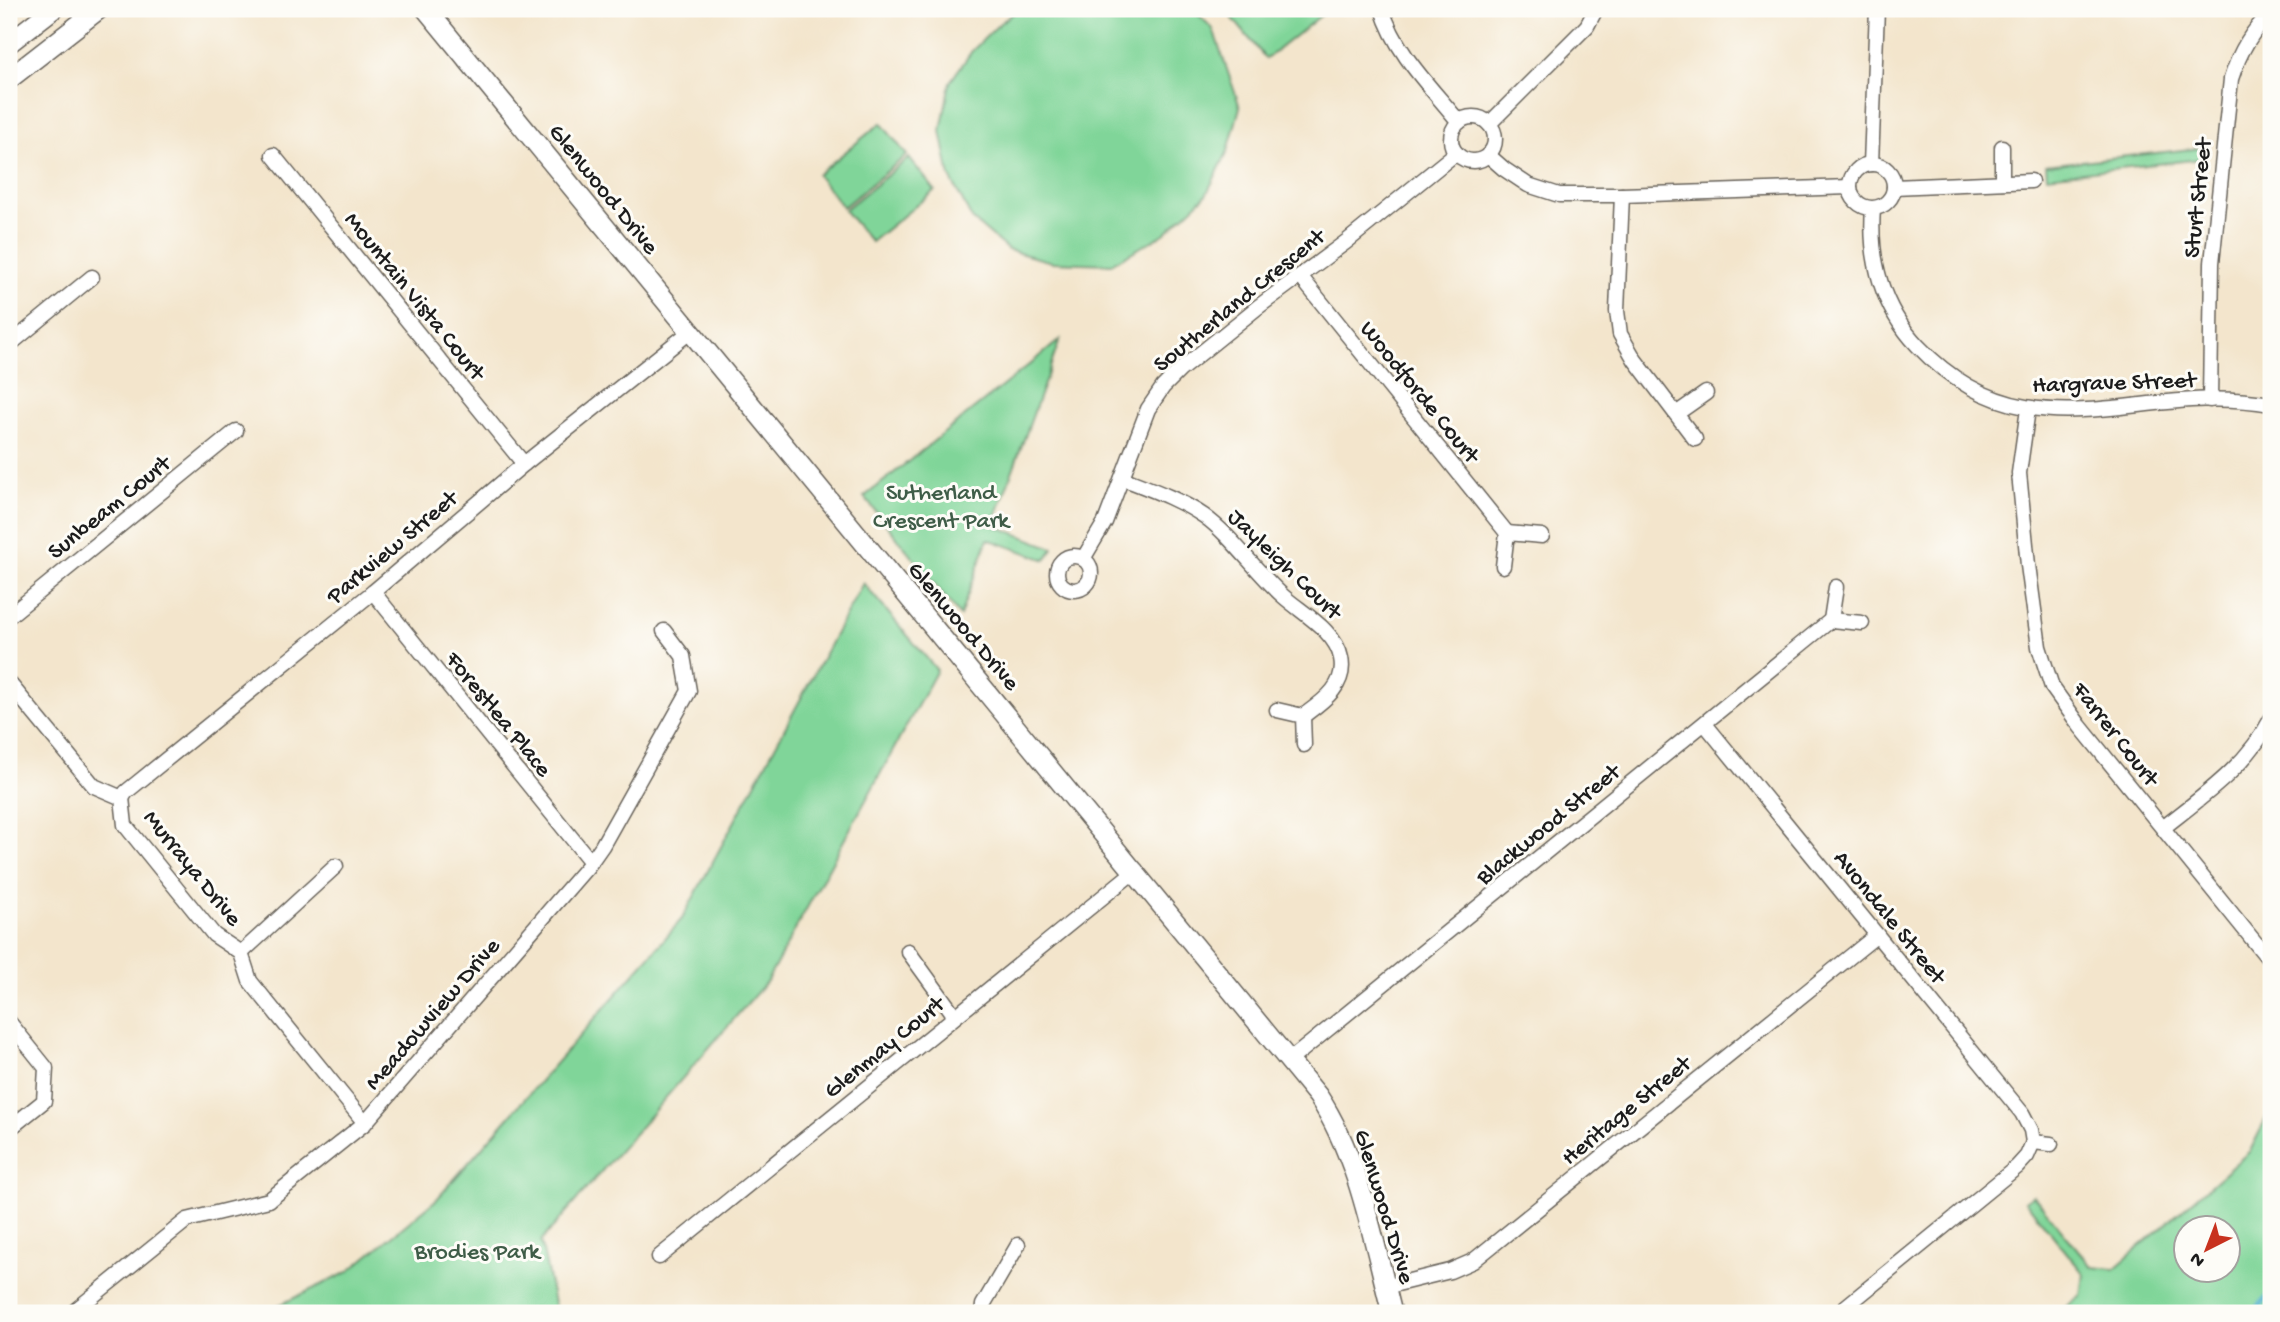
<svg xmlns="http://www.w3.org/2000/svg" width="2280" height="1322" font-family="'Gochi Hand',sans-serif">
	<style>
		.green { fill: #80d599; stroke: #4e785a; stroke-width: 2; fill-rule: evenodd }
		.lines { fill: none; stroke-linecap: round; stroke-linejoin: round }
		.stream { stroke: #4daecc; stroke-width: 5 }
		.street-casing { stroke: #67625a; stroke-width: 17 }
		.secondary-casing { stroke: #67625a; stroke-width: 22 }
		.street { stroke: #fff; stroke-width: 14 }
		.secondary { stroke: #fff; stroke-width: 19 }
		.labels { text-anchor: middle; stroke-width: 6; stroke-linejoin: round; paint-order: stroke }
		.street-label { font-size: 24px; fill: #1c1c1c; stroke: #fdfcf7 }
		.park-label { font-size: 24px; fill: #3f5d48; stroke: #fdfcf7 }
	</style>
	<rect width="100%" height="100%" fill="#fdfcf7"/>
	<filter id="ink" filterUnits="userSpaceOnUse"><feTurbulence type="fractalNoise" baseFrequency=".0143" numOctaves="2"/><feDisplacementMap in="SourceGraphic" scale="14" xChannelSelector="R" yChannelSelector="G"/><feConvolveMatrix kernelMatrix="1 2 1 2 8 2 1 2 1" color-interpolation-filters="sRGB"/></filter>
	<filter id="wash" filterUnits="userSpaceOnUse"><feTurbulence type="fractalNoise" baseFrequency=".00686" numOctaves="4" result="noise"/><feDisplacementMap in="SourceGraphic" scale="28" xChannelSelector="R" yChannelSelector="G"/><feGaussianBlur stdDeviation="1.57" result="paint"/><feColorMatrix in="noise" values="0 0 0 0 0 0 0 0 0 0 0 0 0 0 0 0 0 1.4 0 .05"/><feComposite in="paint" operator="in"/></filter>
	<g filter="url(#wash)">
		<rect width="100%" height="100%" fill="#f3e5cc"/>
		<!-- green -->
		<g class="green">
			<polygon points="1019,9 1193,9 1213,29 1240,107 1228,151 1206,195 1164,234 1111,264 1052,262 1008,250 972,219 950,177 941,131 950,82 972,51 1000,23"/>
			<polygon points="1225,9 1329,9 1266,59"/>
			<polygon points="881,123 907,155 843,207 817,175"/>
			<polygon points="2202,148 2201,159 2047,176 2046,165"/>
			<polygon points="909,158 935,190 871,242 844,210"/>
			<polygon points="1060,340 993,525 1053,548 1046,560 988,539 960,616 864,497"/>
			<polygon points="863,583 937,670 767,981 541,1241 556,1313 263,1313 348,1272 437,1199 682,919"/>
			<path d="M2271,1109V1313H2058L2081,1295L2084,1274L2025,1201L2033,1195L2092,1267L2114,1269L2250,1151ZM2186,1228H2228V1270H2186Z"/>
		</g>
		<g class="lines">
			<!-- stream -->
			<g class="stream">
				<polyline points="2253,1313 2271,1293"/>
				<polyline points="2263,1313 2271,1310"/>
			</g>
		</g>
	</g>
	<g filter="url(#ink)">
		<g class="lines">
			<!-- street casing -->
			<g class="street-casing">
				<g id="street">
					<path d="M1382,9C1396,54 1430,86 1459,122"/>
					<polyline points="2255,9 2266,18"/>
					<circle cx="1473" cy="139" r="22"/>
					<polyline points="1489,124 1587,26 1596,9"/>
					<polyline points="2002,147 2002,182"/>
					<polyline points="273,155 524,464"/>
					<polyline points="1488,155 1504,169 1528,185 1559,195 1622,195 1850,187"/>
					<polyline points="1871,164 1877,9"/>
					<circle cx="1872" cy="186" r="22"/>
					<polyline points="1894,187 2031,181"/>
					<polyline points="1622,195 1617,311 1620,334 1635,360 1695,439"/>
					<path d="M1873,209C1869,259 1882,308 1918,346C2029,463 2140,380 2271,404"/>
					<polyline points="1300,276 1507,533"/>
					<polyline points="9,345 92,277"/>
					<path d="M2210,400L2212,263L2231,79C2239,53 2251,31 2271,13"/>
					<polyline points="2028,409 2019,473 2028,565 2039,647 2052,687 2080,726 2271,962"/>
					<polyline points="1676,414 1706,393"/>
					<path d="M1122,478C1150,489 1179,499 1204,516C1231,535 1257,573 1283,596C1302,613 1336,631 1341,658C1347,686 1322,702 1303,716"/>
					<circle cx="1074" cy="573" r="17"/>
					<polyline points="1083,559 1105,522 1148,409 1163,387 1180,370 1258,307 1346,242 1456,153"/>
					<polyline points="1503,566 1507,533 1542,536"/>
					<polyline points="1836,587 1831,620 1862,623"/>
					<polyline points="373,592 591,862"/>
					<polyline points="9,616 236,431"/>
					<polyline points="9,683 94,786 122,798"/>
					<polyline points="1277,710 1303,716 1304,745"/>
					<polyline points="1705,724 2022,1113 2031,1130 2033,1142 2051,1144"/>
					<polyline points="122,798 126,792 373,592 524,464 691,331"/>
					<polyline points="122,798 125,825 214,935 241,953 250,981 365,1123"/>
					<path d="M2163,828C2203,796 2248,765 2271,719"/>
					<polyline points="908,951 955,1016"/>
					<polyline points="241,953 336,866"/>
					<polyline points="9,1022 46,1068 44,1101 9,1129"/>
					<polyline points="1290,1060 1831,620"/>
					<polyline points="659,1257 1136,870"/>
					<polyline points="1385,1287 1450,1271 1473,1261 1877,935"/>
					<polyline points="72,1313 187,1220 269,1200 365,1123 588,866 602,846 689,691 683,656 664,631"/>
					<polyline points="982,1313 983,1305 1018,1245"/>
					<polyline points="1838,1313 2017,1167 2027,1156 2033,1142"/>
				</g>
			</g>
			<!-- secondary casing -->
			<g class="secondary-casing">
				<g id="secondary">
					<path d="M426,9L1318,1096C1360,1160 1373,1240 1392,1313"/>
					<polyline points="9,43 53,9"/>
					<polyline points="9,79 99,9"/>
				</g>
			</g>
			<!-- street -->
			<use href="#street" class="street"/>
			<!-- secondary -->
			<use href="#secondary" class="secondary"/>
		</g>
	</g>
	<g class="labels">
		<!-- street labels -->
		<g class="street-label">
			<text transform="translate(605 188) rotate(51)" y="8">Glenwood Drive</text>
			<text transform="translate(2196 198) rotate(-84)" y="8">Sturt Street</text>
			<text transform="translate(416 295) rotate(51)" y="8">Mountain Vista Court</text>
			<text transform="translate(1238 299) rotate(-39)" y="8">Southerland Crescent</text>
			<text transform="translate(2114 381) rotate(-2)" y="8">Hargrave Street</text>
			<text transform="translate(1421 391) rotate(51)" y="8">Woodforde Court</text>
			<text transform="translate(108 506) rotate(-39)" y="8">Sunbeam Court</text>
			<text transform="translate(391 546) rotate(-40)" y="8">Parkview Street</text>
			<text transform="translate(1286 563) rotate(44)" y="8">Jayleigh Court</text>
			<text transform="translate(965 625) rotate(50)" y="8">Glenwood Drive</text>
			<text transform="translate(500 713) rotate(51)" y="8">Forestlea Place</text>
			<text transform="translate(2117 733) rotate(52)" y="8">Farrer Court</text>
			<text transform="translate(1547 823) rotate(-39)" y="8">Blackwood Street</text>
			<text transform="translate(194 867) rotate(51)" y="8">Murraya Drive</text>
			<text transform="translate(1891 916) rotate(51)" y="8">Avondale Street</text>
			<text transform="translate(431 1013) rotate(-49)" y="8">Meadowview Drive</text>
			<text transform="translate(883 1046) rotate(-39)" y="8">Glenmay Court</text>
			<text transform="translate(1625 1109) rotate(-39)" y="8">Heritage Street</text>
			<text transform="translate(1386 1206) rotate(73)" y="8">Glenwood Drive</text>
		</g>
		<!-- park labels -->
		<g class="park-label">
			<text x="941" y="499">Sutherland<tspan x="941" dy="28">Crescent Park</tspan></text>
			<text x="477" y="1258">Brodies Park</text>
		</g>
	</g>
	<!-- margin -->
	<rect width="2280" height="1322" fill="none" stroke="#fdfcf7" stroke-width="35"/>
	<!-- north arrow -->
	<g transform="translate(2207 1249) rotate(222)"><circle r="33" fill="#fdfcf7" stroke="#a3a29f" stroke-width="2"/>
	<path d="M0-5L12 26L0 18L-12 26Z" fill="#c8321e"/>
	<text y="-10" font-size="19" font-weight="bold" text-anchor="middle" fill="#1c1c1c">N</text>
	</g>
</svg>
